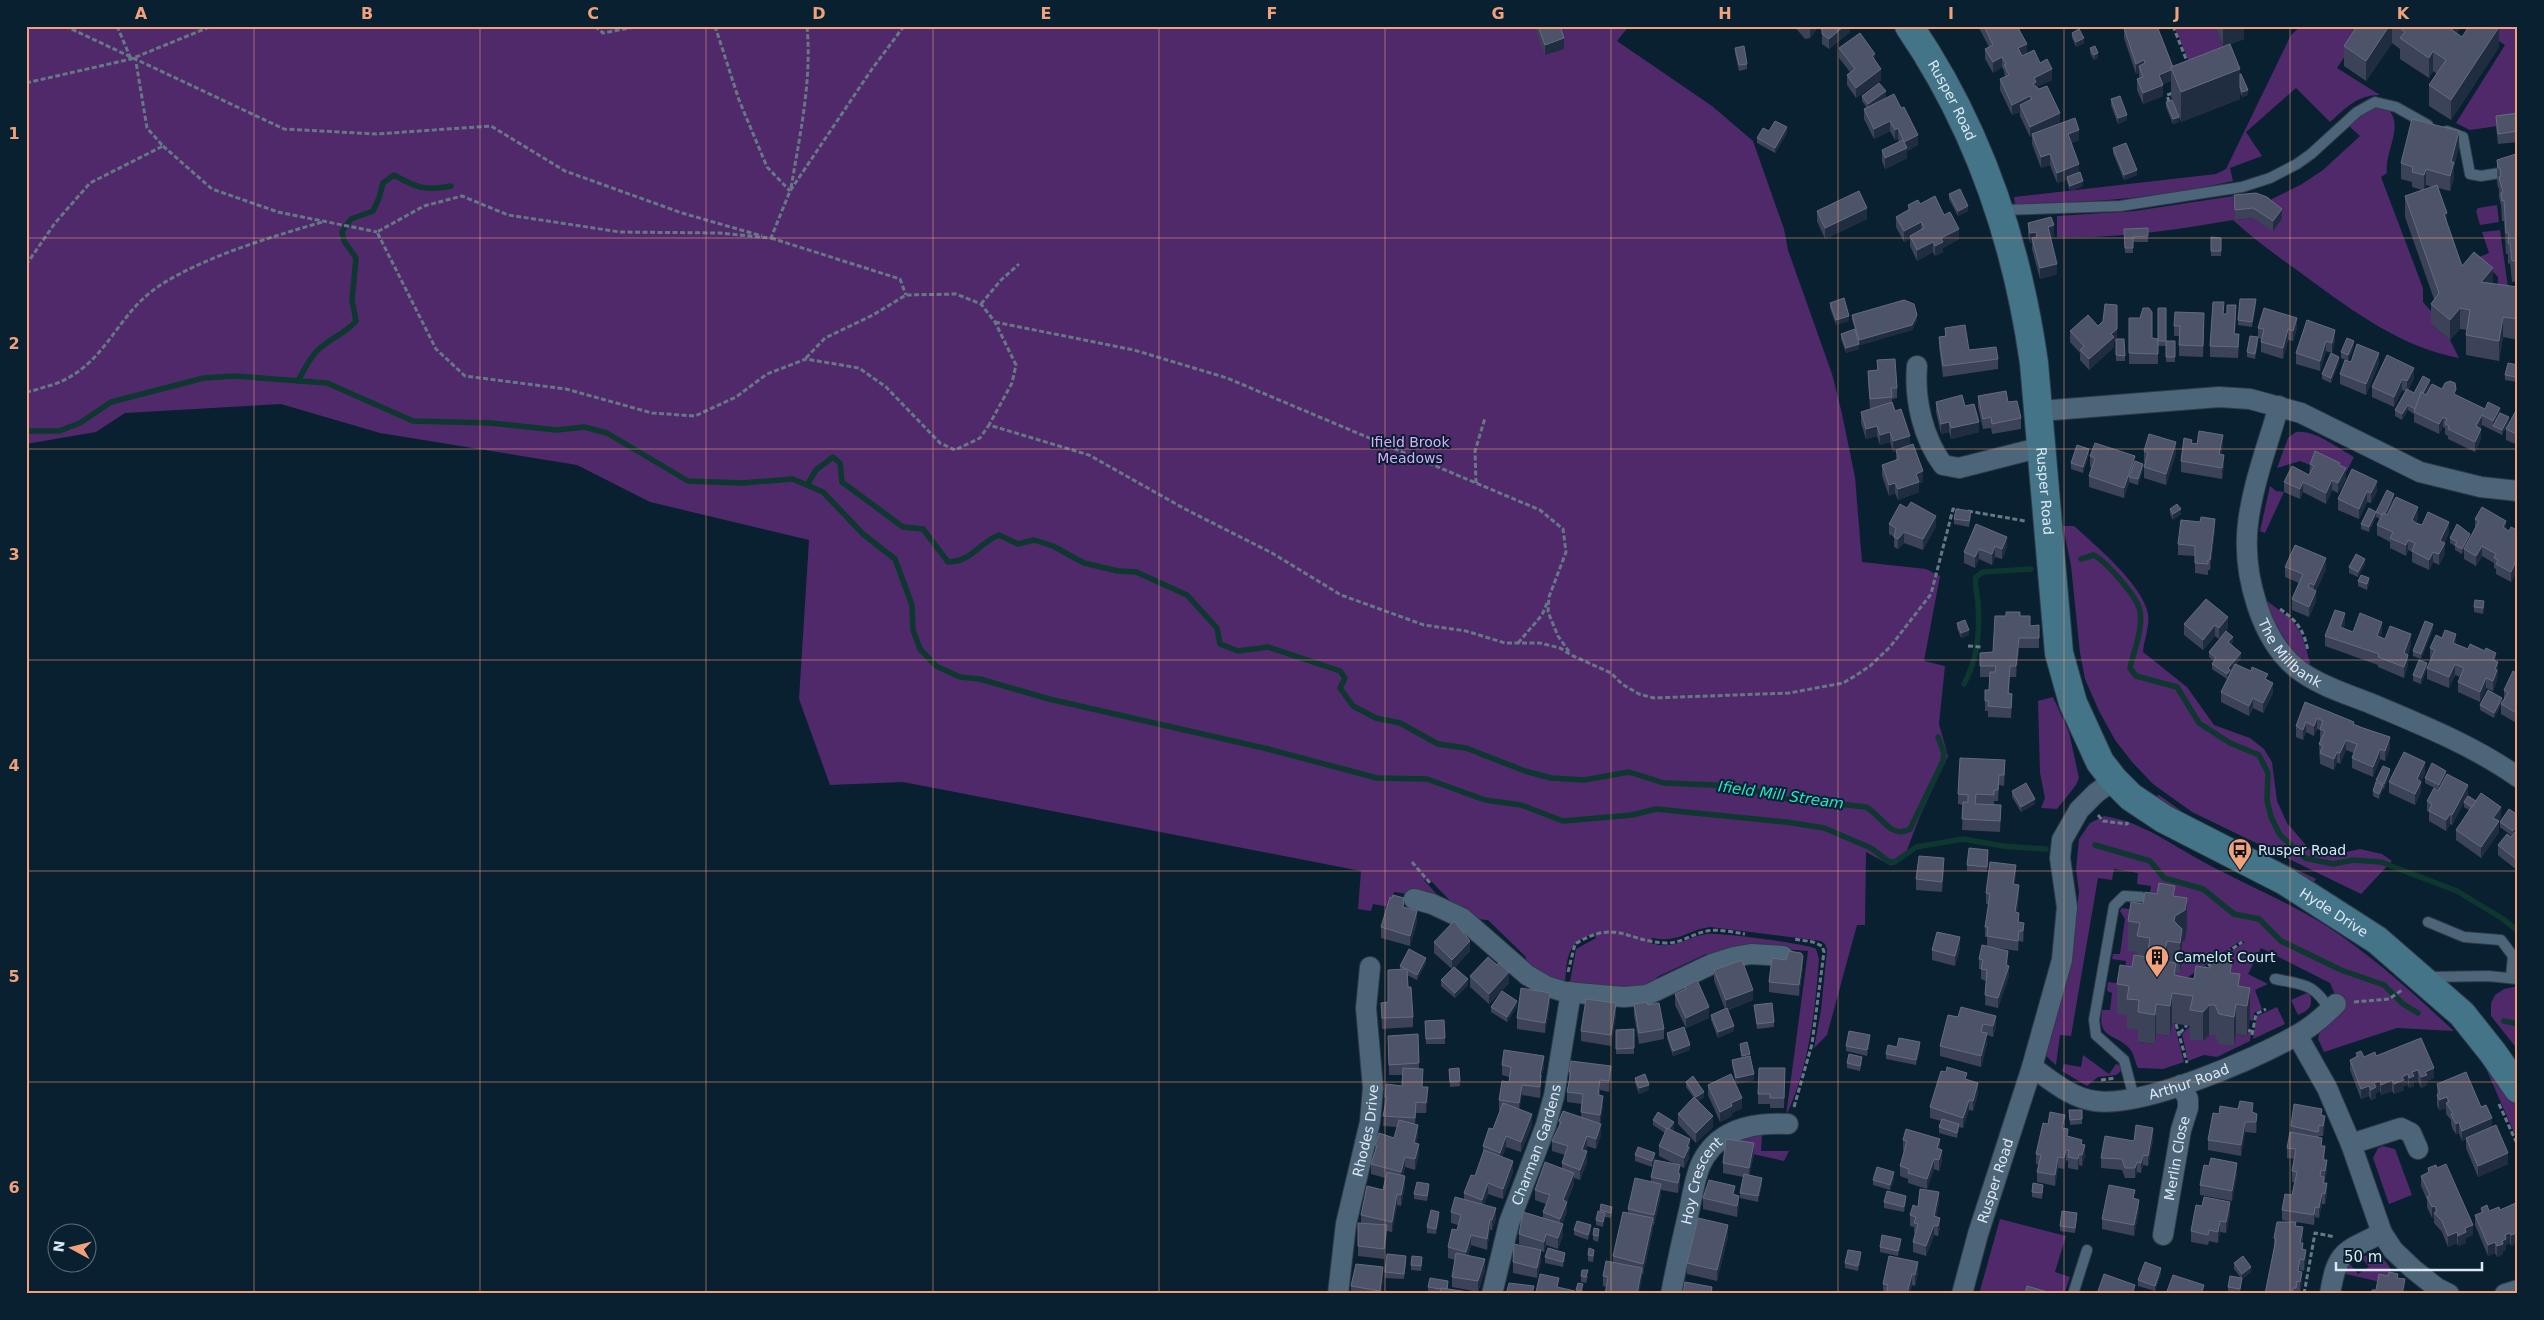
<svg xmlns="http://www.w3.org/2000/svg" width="2544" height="1320" font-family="'DejaVu Sans',sans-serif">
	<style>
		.green { fill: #4f296a }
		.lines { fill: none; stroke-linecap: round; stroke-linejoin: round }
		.stream { stroke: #0e3730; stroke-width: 5.5 }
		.lane-casing { stroke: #303a49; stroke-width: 12 }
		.street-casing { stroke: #303a49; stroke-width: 22 }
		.secondary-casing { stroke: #303a49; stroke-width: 30 }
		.path { stroke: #667886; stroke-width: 3; stroke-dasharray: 5 2.5; stroke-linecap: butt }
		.lane { stroke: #4d6579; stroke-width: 10 }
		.street { stroke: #4d6579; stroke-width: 20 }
		.secondary { stroke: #437488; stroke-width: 28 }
		.wall { fill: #3c4258; fill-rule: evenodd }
		.shaded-wall { fill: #202d41 }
		.building { fill: #4d5469; stroke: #646b7f }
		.grid { fill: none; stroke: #f1a27b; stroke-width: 1; stroke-opacity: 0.55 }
		.labels { text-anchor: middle; stroke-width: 4; stroke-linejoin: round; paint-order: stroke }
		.street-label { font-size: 14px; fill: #dce9f5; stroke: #092030 }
		.park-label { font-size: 14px; fill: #d9adfd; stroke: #092030 }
		.poi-label { font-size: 14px; fill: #dce9f5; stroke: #092030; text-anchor: start }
		.water-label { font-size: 15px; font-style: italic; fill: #1fe8ca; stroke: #092030 }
		.neatline { fill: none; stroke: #f1a27b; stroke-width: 2 }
		.grid-label { font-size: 16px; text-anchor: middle; font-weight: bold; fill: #f1a27b }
	</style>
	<rect width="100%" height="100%" fill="#092030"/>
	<!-- green -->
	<g class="green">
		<path d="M26,26H1629L1617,41L1712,106L1753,141L1784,229L1788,250L1832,374L1842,414L1855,477L1862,562L1926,569L1940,576L1924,661L1945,666L1939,724L1948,756L1920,816L1904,858L1896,864L1890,865L1866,852L1865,925H1857L1827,1035L1814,1048L1821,1010L1827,950L1825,944L1821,941L1710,927C1685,931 1680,943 1652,938L1650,943C1677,950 1683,938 1706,934C1718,932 1809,944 1816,949L1819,959C1815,1012 1809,1067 1786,1116L1808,951L1762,947L1714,956L1706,954L1657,977L1654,984L1621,989L1570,982L1576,949L1596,938L1594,933C1566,945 1568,954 1565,982L1546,976L1526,964V957L1488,920C1465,920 1446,896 1431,881L1424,880L1441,899L1394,892L1390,907L1373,904L1371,911L1358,909L1361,871L903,782L830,785L799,699L809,540L650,502L577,465L380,433L281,404L125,413L96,432L26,444Z"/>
		<polygon points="2174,26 2215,26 2223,47 2228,45 2233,57 2193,71"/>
		<path d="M2301,26H2365L2337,68L2380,95C2357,95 2346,108 2330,122L2296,88L2246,132L2262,156L2230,168L2233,181C2159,198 2090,203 2015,204L2014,197L2216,174L2226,169L2291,35Z"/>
		<polygon points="2475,26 2518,26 2518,123 2470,130 2456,123 2505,45"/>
		<path d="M2372,107L2389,110C2404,128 2384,152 2387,173L2381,177L2423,288V302L2436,317L2431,324L2450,340L2459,358C2403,348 2354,312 2309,279C2283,260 2257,242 2233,220C2176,230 2115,239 2057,237V216L2135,211L2233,196L2236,220L2253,218L2259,220L2272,199L2302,184L2323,170L2360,136L2349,126Z"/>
		<polygon points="2497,205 2499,222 2480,225 2476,211 2478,208"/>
		<polygon points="2500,230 2508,287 2518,286 2518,299 2497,296 2498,277 2479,257 2489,253 2482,232"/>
		<path d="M2296,432C2316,430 2337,448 2354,457L2343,478L2300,461L2277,468L2288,438Z"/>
		<polygon points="2270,486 2276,491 2284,492 2265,533 2260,531"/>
		<path d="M2063,526H2074C2095,545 2143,585 2148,614C2150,626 2144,639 2143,652L2187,687L2214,725L2250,738L2264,749L2272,762L2277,801L2287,823L2311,851L2328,856L2360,849L2382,854L2392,861L2361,894L2192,812L2153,784L2132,762L2115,740L2099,711L2085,679L2080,653L2071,566Z"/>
		<path d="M2267,601C2299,625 2300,624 2310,663L2308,667C2288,648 2276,626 2265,602Z"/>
		<polygon points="2053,697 2069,732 2079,778 2076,785 2057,809 2041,808 2045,798 2040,773 2038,701"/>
		<polygon points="2159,795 2191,818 2316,879 2314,882 2190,822 2154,797"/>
		<path d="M2104,816C2140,821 2169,843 2200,860C2241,883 2285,900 2325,925C2373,956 2413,993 2454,1031L2397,1028L2324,1052L2318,1039L2319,1034L2342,1011L2330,983L2261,948L2248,974L2268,984L2255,990L2262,1009L2254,1013L2253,1021L2180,987L2245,942L2240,941L2178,984L2167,971L2180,972L2140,952L2137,966L2125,971L2126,961L2112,959L2113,954H2120L2125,919L2120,911L2122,908L2147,912L2151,886L2137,884L2138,873L2114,869L2112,880L2098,878L2071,1036L2060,1035L2056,1065L2046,1056L2044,1047L2073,944L2079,892L2076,869L2079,839L2090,823Z"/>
		<path d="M2108,982L2123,984L2129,1016L2139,1030L2138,1042L2154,1044L2156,1034L2170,1036L2172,1023H2174L2184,1062L2163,1069L2138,1068C2135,1062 2134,1054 2130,1049C2116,1033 2097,1040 2102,1010H2110L2112,993L2107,991Z"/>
		<polygon points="2518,986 2518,1050 2491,1016 2491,1003 2495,995 2504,989"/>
		<path d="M2309,992C2314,1005 2310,1010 2298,1015L2291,1000Z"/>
		<polygon points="2277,1007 2285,1024 2253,1039 2257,1016"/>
		<polygon points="2190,1026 2203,1041 2209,1035 2215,1035 2233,1046 2235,1034 2247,1036 2248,1032 2251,1032 2250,1041 2217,1057 2204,1055 2188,1061 2182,1034"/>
		<polygon points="2083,1055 2109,1074 2116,1064 2120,1065 2121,1071 2116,1075 2098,1077 2087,1086 2062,1071 2064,1064 2081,1067"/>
		<polygon points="2481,1057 2518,1105 2518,1140 2516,1137"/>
		<polygon points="1758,1132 1762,1137 1761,1151 1789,1151 1784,1161 1739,1151 1736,1139"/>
		<polygon points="2383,1146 2395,1149 2412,1195 2389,1204 2373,1158 2378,1148"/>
		<polygon points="2000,1219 2066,1236 2055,1272 2070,1277 2064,1294 1979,1294"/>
		<path d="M2371,1254C2380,1256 2386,1260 2390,1268L2388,1279L2381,1282L2345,1274L2350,1264L2358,1274L2369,1267L2361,1257Z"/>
	</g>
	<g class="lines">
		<!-- stream -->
		<g class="stream">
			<path d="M298,381C305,368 312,353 324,345C335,336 347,332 356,321L352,300L356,258L344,241L342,232L351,219L373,211L379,198L383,183L394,175C417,188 425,191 451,186"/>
			<polyline points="26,431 59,431 80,423 111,402 204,378 235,376 327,383 413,421 490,423 557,430 584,427 607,433 688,481 742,483 793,479 823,492 863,534 895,559 912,605 913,630 920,649 936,666 960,677 980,679 1049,699 1268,749 1377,778 1427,779 1485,800 1521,805 1563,821 1632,815 1656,809 1786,822 1824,828 1871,848 1888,861 1895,862 1916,847 1963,839 2003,846 2046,849"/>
			<path d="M807,485L816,470L833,457L840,463L842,482L903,527L923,529L948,562C973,561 977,544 999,535L1018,544L1034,540L1053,546L1084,563L1118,571L1136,572L1187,595L1217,628L1220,644L1238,651L1268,647L1340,671L1345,678L1340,688L1353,706L1376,718L1400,723L1438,744L1466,748L1525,771L1551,778L1584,780L1629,772L1664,783L1738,786L1781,798L1866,807C1881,815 1891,840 1910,829L1943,761L1944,753L1938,737"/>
			<path d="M2081,559L2094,555C2107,563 2137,596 2140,611C2143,630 2134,650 2130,668L2136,676L2177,687L2199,723L2230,743L2259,755L2268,773L2267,800L2271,817L2280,835L2305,858L2333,864L2353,860L2381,862L2457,891L2503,919L2518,931"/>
			<path d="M1964,684C1977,661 1980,631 1978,604C1978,595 1974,587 1976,577L1983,572L2031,569"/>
			<polyline points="2095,845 2150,861 2164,878 2203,889 2234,914 2259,919 2281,941 2341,970 2384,985 2403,1004 2418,1013"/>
			<polyline points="2504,1021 2518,1024"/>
		</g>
		<!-- lane casing -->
		<g class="lane-casing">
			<g id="lane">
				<polyline points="2447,131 2463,137 2470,174 2481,176 2518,170"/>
				<polyline points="2001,210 2120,206 2242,187 2270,178 2297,164 2311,154 2357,112 2375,102 2396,107 2428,125"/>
				<polyline points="2428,922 2464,937 2501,940 2513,956 2511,977"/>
				<polyline points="2428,977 2488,976 2518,979"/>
				<path d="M2275,979C2305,985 2313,983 2330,1010"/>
				<polyline points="2134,1098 2124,1060 2096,1035 2094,1020 2114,906 2124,896 2141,897"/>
				<polyline points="2073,1294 2087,1250"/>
			</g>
		</g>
		<!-- street casing -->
		<g class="street-casing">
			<g id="street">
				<path d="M1917,366C1914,399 1923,438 1943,465L1959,468L2042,447"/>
				<path id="s1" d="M2279,406C2268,444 2253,483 2248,523C2242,572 2260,644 2303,673C2323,687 2350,695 2372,704C2422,725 2474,746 2518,777"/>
				<polyline points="2040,411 2219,397 2250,399 2301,413 2420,472 2481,487 2518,491"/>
				<polyline points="1414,899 1432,904 1462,918 1527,975 1546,986 1565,992 1624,997 1647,995 1712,964 1734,957 1751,954 1783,956"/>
				<polyline points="2297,1035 2327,1088 2351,1144 2382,1233 2393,1250 2413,1269 2437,1288 2449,1294"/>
				<path id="s2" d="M2032,1067C2052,1081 2071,1098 2095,1101C2142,1108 2255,1059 2297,1035C2312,1027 2324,1016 2336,1004"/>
				<polyline points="2351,1144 2401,1128 2411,1133 2418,1149"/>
				<path id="s3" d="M2163,1235L2181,1130L2188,1108V1099L2181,1085"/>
				<path id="s4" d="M1338,1294L1346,1224L1370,1122L1373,1088L1366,1008L1370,967"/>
				<path id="s5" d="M1492,1294L1509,1223L1546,1125L1554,1096L1571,992"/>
				<path id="s6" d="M1671,1294C1676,1267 1682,1241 1688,1215C1692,1199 1694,1181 1700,1166C1716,1129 1753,1122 1788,1124"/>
				<path id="s7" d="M1962,1294L1978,1234L2032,1067L2062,960L2067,907L2060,858L2062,840L2079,810L2096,793L2114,780"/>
				<path d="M2330,1294C2337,1250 2344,1252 2382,1233"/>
				<polyline points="2505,1294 2518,1290"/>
			</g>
		</g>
		<!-- secondary casing -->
		<g class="secondary-casing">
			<g id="secondary">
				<path id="s8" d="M1909,26C1978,127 2017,243 2034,363L2059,653L2073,703L2100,762L2114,780L2131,797L2164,819L2285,881L2377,940L2462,1014L2493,1053L2518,1089"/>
			</g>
		</g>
		<!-- path -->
		<g class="path">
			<polyline points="65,26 284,129 376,134 491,126 565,171 682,213 762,236"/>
			<polyline points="117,26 131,59"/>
			<polyline points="595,26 603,33 640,26"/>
			<polyline points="715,26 739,100 767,167 790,191"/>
			<polyline points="904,26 872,69 790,191 771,238 720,233 620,232 508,215 462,196 424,206 377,232 436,349 465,376 566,389 652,413 695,416 736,397 767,374 806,359 859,368 886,387 940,443 955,450 980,438 989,425 1089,455 1185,509 1272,553 1341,595 1424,625 1466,631 1505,643 1540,643 1560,648 1571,655 1611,673 1622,684 1639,694 1654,698 1789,693 1843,683 1855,676 1870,666 1890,647 1931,594 1953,509 1959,510"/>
			<polyline points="2173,26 2188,64"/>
			<polyline points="26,83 131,59 212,26"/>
			<polyline points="2169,102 2167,95 2173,93"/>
			<polyline points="163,146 212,189 278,212 377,232"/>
			<path d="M791,188C800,134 812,81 807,26"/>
			<polyline points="771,238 900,279 906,295"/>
			<polyline points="26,265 55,223 90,183 163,146 147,128 136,62"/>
			<polyline points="981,304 1001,280 1019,264"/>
			<polyline points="995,322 1134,350 1227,378 1540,510 1563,529 1566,552 1549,597 1548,612 1558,636 1570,653"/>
			<polyline points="806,358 825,338 873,315 906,295 956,294 981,304 995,322 1016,365 1012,383 989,425"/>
			<path d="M26,392C35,391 43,387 52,385C107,366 114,316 159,286C205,256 274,236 326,221"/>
			<polyline points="1476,483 1475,451 1485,418"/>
			<polyline points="1968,511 2025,521"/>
			<path d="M2280,609C2297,621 2304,630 2308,651"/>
			<polyline points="1518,643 1542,615 1547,603"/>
			<polyline points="1968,646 1982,647"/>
			<polyline points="2098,815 2103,821 2127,824 2128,822"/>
			<polyline points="1412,862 1430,883"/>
			<polyline points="2202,970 2242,942"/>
			<path d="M1568,972L1575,944C1618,918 1626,942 1667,943C1681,943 1691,935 1703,932C1716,928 1732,932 1745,934"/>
			<polyline points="2354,1002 2389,999 2402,990"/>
			<polyline points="2176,1024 2187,1063"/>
			<polyline points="2248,1030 2253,1032"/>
			<polyline points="2180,1033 2187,1025"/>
			<polyline points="2252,1035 2256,1014 2266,1009"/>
			<polyline points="2101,1080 2115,1078"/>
			<polyline points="2499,1104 2518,1146"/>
			<polyline points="1794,1107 1812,1044 1824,952 1822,946 1813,942 1794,939"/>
			<polyline points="2304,1294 2315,1233 2335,1237"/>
		</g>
		<!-- lane -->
		<use href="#lane" class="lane"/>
		<!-- street -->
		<use href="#street" class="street"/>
		<!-- secondary -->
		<use href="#secondary" class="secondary"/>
	</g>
	<!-- wall -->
	<g class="wall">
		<polygon points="1536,26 1560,26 1564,49 1545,55 1536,30"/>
		<polygon points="1794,26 1850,26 1850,32 1829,49 1822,44 1822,31 1818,27 1810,38 1805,39"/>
		<polygon points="1978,26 2017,26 2027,54 2040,63 2052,80 2036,87 2060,123 2079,140 2071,143 2083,186 2070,191 2067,182 2067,180 2057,183 2050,165 2041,168 2032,144 2032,136 2030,137 2020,116 2020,112 2012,115 2000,90 2000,79 2005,77 2004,71 2002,67 1993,73 1985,59 1985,49 1989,47"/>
		<polygon points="2120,26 2157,26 2173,67 2240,74 2248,95 2242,97 2240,92 2240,99 2181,122 2171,97 2171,81 2162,84 2163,96 2143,104 2137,90 2137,79 2139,78 2139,73 2136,74 2124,38 2124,28 2121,29"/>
		<polygon points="2215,26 2244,26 2244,39 2223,47"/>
		<polygon points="2357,26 2459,26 2459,30 2457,33 2462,37 2499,47 2451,120 2429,106 2429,85 2437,74 2433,71 2429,78 2400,59 2400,49 2392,43 2366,81 2344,66 2344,46"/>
		<polygon points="2072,33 2084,43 2076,47 2072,38"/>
		<polygon points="1735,48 1747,64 1747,69 1739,71 1735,53"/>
		<polygon points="1839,48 1875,61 1881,80 1856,98 1847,85 1847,75 1850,72 1839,58"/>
		<polygon points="2090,48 2098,58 2094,60 2090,53"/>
		<polygon points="1862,96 1886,97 1880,101 1918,145 1907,151 1907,158 1885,169 1882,161 1882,150 1899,142 1898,139 1895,140 1890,131 1874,139 1864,119 1864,109 1867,108 1862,101"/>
		<polygon points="2111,99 2127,120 2118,124 2111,105"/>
		<polygon points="2166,102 2179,122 2173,124 2166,107"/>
		<polygon points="2518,113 2518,142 2498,144 2496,126 2496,116"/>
		<polygon points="1769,131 1787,133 1775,153 1757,143 1757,138"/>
		<path d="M2459,146L2454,166V178L2450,191L2438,188L2447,224L2462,266L2493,284L2518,287V340L2503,337L2499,361L2466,355V335L2467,330L2460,329L2450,340L2431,324V304L2434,299L2405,217V196L2422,190L2412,187V182L2401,179V163ZM2426,185L2432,187L2424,189Z"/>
		<polygon points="2113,148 2137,175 2124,180 2113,153"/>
		<polygon points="2518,154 2518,281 2512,282 2510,263 2508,264 2508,254 2506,254 2504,221 2502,221 2501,205 2499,197 2499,188 2498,188 2497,181 2497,160"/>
		<polygon points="1949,194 1968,211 1958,216 1949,199"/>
		<polygon points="2234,195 2282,219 2273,231 2253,218 2235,220"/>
		<polygon points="1920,204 1944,215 1959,239 1943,248 1943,252 1935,256 1933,252 1917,261 1910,246 1910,239 1904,242 1896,227 1896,217 1908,210 1908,205"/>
		<polygon points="1817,211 1867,219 1825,239 1817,221"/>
		<polygon points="2028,223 2054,236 2050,237 2057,274 2040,279 2032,249 2032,243 2030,243 2028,234"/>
		<polygon points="2148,228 2148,242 2133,242 2133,253 2125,253 2124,229"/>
		<polygon points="2211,237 2221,238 2221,256 2211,256"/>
		<polygon points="1830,303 1849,321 1836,325 1830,308"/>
		<polygon points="2256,304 2252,327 2238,325 2238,320"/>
		<polygon points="2224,314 2236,316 2235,334 2239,344 2238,358 2210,357 2210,346"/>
		<polygon points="1852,315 1917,320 1912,330 1859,345 1859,349 1846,353 1841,339 1841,334 1855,329 1852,320"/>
		<polygon points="2129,318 2152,338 2166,341 2175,341 2175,362 2166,362 2166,346 2158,346 2158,364 2129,364"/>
		<polygon points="2204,323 2203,357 2179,356 2179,336 2174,336 2174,326"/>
		<polygon points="2098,326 2117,339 2125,356 2125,361 2116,361 2116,340 2114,342 2114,347 2089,370 2080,360 2080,353 2070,342 2070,331"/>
		<polygon points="1945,328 1969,350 1998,359 1998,369 1943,377 1939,347 1939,337 1945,336"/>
		<polygon points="2258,328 2297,328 2293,341 2288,340 2283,359 2261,352 2261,339 2258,338"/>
		<polygon points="2335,330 2335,340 2332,353 2326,351 2320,371 2296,364 2296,353"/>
		<polygon points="2258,342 2255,359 2247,357 2247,352"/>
		<polygon points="2354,346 2348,361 2341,358 2341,352"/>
		<polygon points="2387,355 2414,378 2408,390 2414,393 2430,386 2426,394 2456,395 2485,409 2500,413 2509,422 2502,435 2482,425 2480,428 2481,439 2475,452 2448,439 2448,436 2445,434 2445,428 2443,427 2439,434 2414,422 2414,414 2408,410 2402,420 2395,416 2395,410 2405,391 2402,390 2394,407 2372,397 2372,387"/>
		<polygon points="1877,360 1897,388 1897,398 1892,399 1892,403 1910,445 1923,482 1919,483 1919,492 1898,500 1895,493 1889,496 1882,476 1882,465 1896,461 1896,451 1893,452 1890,442 1880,445 1877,436 1866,439 1861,423 1861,412 1870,409 1868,381 1868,371 1877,370"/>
		<polygon points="2339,362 2331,383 2322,379 2322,374"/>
		<polygon points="2351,362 2379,363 2366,395 2340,384 2340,374"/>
		<polygon points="2518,365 2517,382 2505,380 2505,375"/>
		<polygon points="2518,394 2518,445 2506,440 2506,429 2516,409 2516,399"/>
		<polygon points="1978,396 2008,402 2021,418 2021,429 1992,434 1991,428 1983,429 1978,407"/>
		<polygon points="1936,402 1965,406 1979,432 1951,439 1949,432 1941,434 1936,412"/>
		<polygon points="2192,443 2223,445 2221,454 2224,465 2222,479 2181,472 2181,461"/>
		<polygon points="2144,451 2176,453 2166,485 2144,478 2144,467 2145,462 2144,462"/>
		<polygon points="2089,454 2083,473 2071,469 2071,463"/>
		<polygon points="2090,456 2135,461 2143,469 2138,485 2129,482 2124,498 2089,487 2089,476 2092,467 2090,467"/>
		<polygon points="2310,464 2340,466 2346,479 2338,493 2332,490 2326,504 2303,492 2300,499 2284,492 2284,482 2309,475"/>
		<polygon points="2352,469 2377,491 2371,503 2367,502 2359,519 2338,510 2338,499"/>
		<polygon points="2394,499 2387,514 2418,518 2416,523 2422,525 2449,533 2444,543 2445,553 2439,565 2433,562 2429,570 2412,562 2412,552 2408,550 2406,556 2390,548 2390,542 2377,535 2377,525 2380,519 2376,517 2369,532 2361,529 2361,524"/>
		<polygon points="1907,508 1936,526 1923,550 1904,543 1898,549 1894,547 1894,537 1889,534 1889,524"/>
		<polygon points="2170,509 2181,514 2173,520 2170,514"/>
		<polygon points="1971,516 1969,527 1954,524 1954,519"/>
		<polygon points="2475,519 2509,531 2515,529 2518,523 2518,572 2516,572 2511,582 2496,574 2496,569 2494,568 2494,563 2482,556 2476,566 2464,559 2464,550 2462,554 2455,550 2455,546 2450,543 2450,538 2470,539 2475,529"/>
		<polygon points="1976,524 2007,547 2002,559 1995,557 1992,565 1979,559 1975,568 1964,563 1964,552"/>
		<polygon points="2215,529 2210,570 2208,570 2208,575 2195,573 2195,556 2178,555 2178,544"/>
		<polygon points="2365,564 2358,577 2349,573 2349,567"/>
		<polygon points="2285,567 2326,569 2316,591 2316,601 2309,617 2292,610 2292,599 2299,583 2285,577"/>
		<polygon points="2358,581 2369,583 2367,590 2358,586"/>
		<polygon points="2206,599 2228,628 2219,639 2215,636 2203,650 2184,635 2184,624"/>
		<polygon points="2484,606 2483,614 2474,612 2474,607"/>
		<polygon points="1957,623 1969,635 1961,638 1957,628"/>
		<polygon points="2345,624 2343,628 2353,632 2382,632 2380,637 2385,639 2411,645 2408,654 2408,665 2404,678 2378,667 2378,665 2325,646 2325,636"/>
		<polygon points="2039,625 2039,648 2019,648 2016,677 2010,677 2009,693 2012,704 2011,718 1988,717 1988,711 1985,711 1985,701 1989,690 1990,677 1980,677 1980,653 1993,652 2030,626"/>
		<polygon points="2433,629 2421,659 2413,656 2413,651"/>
		<polygon points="2233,642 2231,644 2241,658 2236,664 2268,680 2273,693 2263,713 2253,708 2249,716 2221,702 2221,692 2229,676 2227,679 2212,669 2212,664 2214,661 2209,657 2209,652"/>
		<polygon points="2456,644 2498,662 2497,680 2493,691 2486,688 2480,702 2458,692 2458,682 2460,677 2455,675 2449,688 2427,679 2427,668 2431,659 2430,658 2430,648"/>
		<polygon points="2427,668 2421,684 2413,681 2413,675"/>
		<polygon points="2518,674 2518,724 2501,714 2501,705 2494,718 2480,710 2480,705 2502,702 2504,699 2504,690"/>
		<polygon points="2305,702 2354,724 2390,748 2385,761 2380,759 2373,777 2352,768 2352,758 2354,753 2346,750 2340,764 2337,762 2334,770 2320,764 2319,744 2321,740 2320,740 2320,730 2317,729 2314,736 2306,732 2303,740 2296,737 2296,726"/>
		<polygon points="2005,770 2004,786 1999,785 1998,801 1994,801 1994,805 2001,815 2000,832 1962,830 1963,805 1958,804 1958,794"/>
		<polygon points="2425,773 2421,781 2421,792 2415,805 2389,793 2389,782"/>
		<polygon points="2390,774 2384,789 2383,788 2379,799 2373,796 2373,791 2376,780"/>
		<polygon points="2446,774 2468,796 2501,817 2498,821 2499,832 2481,858 2456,840 2456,830 2469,810 2464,807 2464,802 2452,825 2450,824 2446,831 2429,821 2429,812 2427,811 2427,801 2438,790 2425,783 2425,778"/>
		<polygon points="2012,791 2035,804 2021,812 2012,797"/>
		<polygon points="2518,815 2518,871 2498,855 2498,845 2512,836 2500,827 2500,822"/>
		<polygon points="1988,855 1987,872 1967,871 1967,865"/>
		<polygon points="1944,869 1942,892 1916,890 1916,879"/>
		<polygon points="2016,876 2014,885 2019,896 2017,912 2019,922 2024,934 2023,942 2019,941 2018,951 1990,947 2008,961 2007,966 2009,976 1998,1008 1985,1005 1986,981 1981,979 1981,969 1979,969 1979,959 1987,946 1987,937 1985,937 1985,927 1989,904 1986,904 1986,893"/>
		<polygon points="2175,896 2187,928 2185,940 2182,942 2182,958 2180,973 2176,972 2176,976 2194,979 2232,973 2240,987 2250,988 2250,1018 2247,1036 2236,1034 2234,1046 2219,1044 2215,1035 2209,1035 2203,1041 2190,1039 2190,1026 2172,1023 2170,1036 2156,1034 2155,1044 2138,1042 2138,1030 2127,1028 2127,1015 2117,1014 2117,984 2132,967 2137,956 2137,952 2128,951 2128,921 2143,904"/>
		<polygon points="1404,907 1417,922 1410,946 1381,938 1381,927"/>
		<polygon points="1434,942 1470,951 1455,967 1468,985 1455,998 1441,986 1441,980 1452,969 1434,953"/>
		<polygon points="1960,948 1955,966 1932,960 1932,950"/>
		<polygon points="1426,963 1417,980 1407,975 1408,987 1413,1017 1413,1027 1382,1029 1381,1003 1388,1002 1400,969 1400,966"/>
		<polygon points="1803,966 1799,996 1769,992 1769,982"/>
		<polygon points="1714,970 1753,1000 1728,1010 1734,1031 1718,1038 1711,1020 1711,1015 1725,1009 1714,980"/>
		<polygon points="1470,976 1509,983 1489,1004 1470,987"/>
		<polygon points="1685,986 1709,1018 1686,1028 1675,1005 1675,994 1685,990"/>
		<polygon points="1550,1003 1545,1033 1517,1029 1517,1018"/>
		<polygon points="1634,1004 1648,1005 1664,1029 1664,1039 1639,1044 1634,1015"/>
		<polygon points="1754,1005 1774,1022 1774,1027 1757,1029"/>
		<polygon points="1517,1006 1507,1022 1491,1012 1491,1007"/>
		<polygon points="1616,1014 1611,1046 1581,1041 1581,1031"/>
		<polygon points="1948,1015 1996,1026 1993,1037 1987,1035 1987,1043 1981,1067 1940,1056 1940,1046"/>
		<polygon points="1444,1020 1445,1044 1426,1044 1425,1021"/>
		<polygon points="1634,1029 1634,1054 1616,1054 1616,1030"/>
		<polygon points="1667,1033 1690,1050 1673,1056 1667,1038"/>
		<polygon points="1418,1034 1419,1069 1423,1079 1422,1087 1428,1098 1426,1113 1416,1113 1415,1124 1418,1136 1416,1143 1419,1154 1415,1170 1405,1167 1403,1175 1405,1186 1401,1206 1397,1205 1392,1232 1387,1231 1384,1259 1358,1256 1358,1223 1361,1223 1361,1215 1383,1190 1385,1178 1371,1174 1371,1164 1375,1151 1375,1145 1394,1138 1397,1127 1383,1126 1385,1097 1402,1086 1403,1075 1389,1075 1388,1036"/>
		<polygon points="2421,1038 2434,1078 2427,1081 2427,1085 2421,1088 2418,1080 2414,1082 2414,1086 2409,1088 2408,1085 2404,1086 2404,1090 2394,1094 2392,1091 2381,1095 2380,1091 2376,1093 2376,1098 2371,1100 2369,1096 2361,1099 2350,1070 2350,1060 2356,1057 2356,1053 2364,1057 2376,1056"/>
		<polygon points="1870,1040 1867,1056 1846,1051 1846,1046"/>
		<polygon points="1740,1044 1750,1054 1754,1080 1736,1084 1732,1065 1732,1060 1742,1058 1740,1049"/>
		<polygon points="1897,1047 1920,1047 1916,1065 1886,1059 1886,1054"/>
		<polygon points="1862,1062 1860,1071 1847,1068 1847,1063"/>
		<polygon points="1502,1065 1544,1067 1541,1078 1541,1086 1540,1098 1522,1095 1519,1109 1532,1125 1521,1152 1506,1147 1502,1157 1513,1172 1503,1199 1488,1194 1484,1205 1496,1219 1492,1230 1490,1230 1487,1250 1471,1245 1468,1256 1485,1270 1478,1292 1452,1287 1452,1277 1455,1260 1448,1258 1448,1247 1457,1230 1458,1225 1451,1223 1451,1212 1464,1199 1464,1193 1475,1176 1483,1155 1483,1146 1493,1129 1500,1110 1499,1110 1499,1100 1509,1082 1509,1077 1502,1075"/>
		<polygon points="1459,1068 1460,1086 1450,1087 1449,1069"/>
		<polygon points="1569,1072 1611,1077 1609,1092 1600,1090 1600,1095 1603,1106 1600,1124 1601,1135 1596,1149 1587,1146 1586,1151 1587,1162 1580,1180 1574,1178 1574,1184 1567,1202 1567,1212 1562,1224 1563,1235 1558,1249 1546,1245 1544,1252 1541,1251 1541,1261 1537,1278 1513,1273 1513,1262 1532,1248 1519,1244 1519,1234 1543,1218 1543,1212 1546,1204 1535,1200 1535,1190 1562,1169 1562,1163 1565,1155 1552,1151 1552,1141 1559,1126 1559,1121 1581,1117 1582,1104 1567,1102 1567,1092 1569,1081"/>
		<polygon points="1635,1078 1649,1090 1639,1094 1635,1083"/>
		<polygon points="1785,1079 1784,1108 1770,1108 1770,1104 1758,1104 1758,1094"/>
		<polygon points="1967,1079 1978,1093 1973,1111 1969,1110 1963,1128 1959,1127 1957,1138 1939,1133 1939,1127 1941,1121 1930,1118 1930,1107"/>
		<polygon points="1686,1082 1704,1097 1698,1101 1713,1127 1696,1143 1678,1124 1678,1114 1694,1098 1686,1087"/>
		<polygon points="2437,1084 2481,1107 2492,1127 2508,1164 2478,1177 2466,1148 2466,1139 2462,1141 2459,1133 2456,1134 2453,1130 2451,1124 2451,1120 2446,1114 2446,1108 2439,1110 2437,1105"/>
		<polygon points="1708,1085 1742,1108 1732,1113 1732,1116 1720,1122 1708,1095"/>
		<polygon points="2069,1110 2082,1110 2082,1124 2070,1125"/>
		<polygon points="2253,1113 2257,1125 2256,1133 2245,1132 2241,1156 2208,1150 2208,1140 2219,1114"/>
		<polygon points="2322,1115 2325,1126 2323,1136 2319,1136 2319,1137 2325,1157 2325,1160 2327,1171 2324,1183 2327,1194 2325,1204 2322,1204 2319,1218 2315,1217 2314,1225 2296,1222 2296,1226 2303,1237 2302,1243 2306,1260 2304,1271 2300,1270 2300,1272 2302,1282 2300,1293 2297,1292 2296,1294 2265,1294 2274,1249 2274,1238 2292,1222 2282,1220 2282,1210 2292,1195 2295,1182 2292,1182 2292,1171 2294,1159 2287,1158 2287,1148 2291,1132 2291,1126"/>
		<polygon points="1653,1120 1674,1128 1672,1131 1690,1150 1689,1152 1689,1158 1684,1168 1680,1166 1680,1184 1678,1193 1661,1190 1661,1194 1654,1225 1653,1225 1653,1229 1643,1274 1642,1274 1642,1279 1607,1287 1603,1286 1603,1276 1613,1263 1613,1256 1628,1213 1628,1209 1651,1181 1651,1177 1677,1165 1659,1156 1659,1146 1665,1133 1653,1125"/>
		<polygon points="2065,1126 2064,1128 2068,1137 2082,1145 2085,1155 2082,1166 2079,1165 2078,1170 2068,1168 2068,1161 2066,1160 2064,1169 2058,1168 2055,1186 2037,1182 2037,1172 2039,1165 2036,1164 2036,1154"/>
		<polygon points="2153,1139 2148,1166 2143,1165 2141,1173 2137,1172 2135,1178 2125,1178 2122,1170 2101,1168 2101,1158 2134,1141"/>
		<polygon points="1903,1140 1940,1149 1942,1160 1939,1171 1934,1169 1927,1189 1908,1183 1908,1179 1900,1176 1900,1166 1904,1151 1903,1150"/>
		<polygon points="1754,1154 1749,1176 1762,1184 1758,1202 1740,1198 1740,1193 1743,1177 1723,1173 1723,1163"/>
		<polygon points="1635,1155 1655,1158 1652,1167 1635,1161"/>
		<polygon points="2428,1168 2473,1235 2466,1238 2466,1243 2458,1246 2457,1243 2448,1247 2442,1232 2434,1223 2434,1217 2432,1218 2427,1207 2427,1200 2421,1186 2421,1176 2428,1173"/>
		<polygon points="2237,1173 2232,1201 2200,1195 2200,1185"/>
		<polygon points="1894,1178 1890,1190 1873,1185 1873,1180"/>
		<polygon points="1429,1189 1427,1201 1414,1199 1414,1194"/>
		<polygon points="2043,1190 2042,1199 2032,1197 2032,1192"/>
		<polygon points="1703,1198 1739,1206 1737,1217 1703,1209"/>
		<polygon points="2135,1199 2139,1210 2134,1236 2102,1229 2102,1219"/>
		<polygon points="1906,1201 1904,1212 1884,1208 1884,1202"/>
		<polygon points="1939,1202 1936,1217 1940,1228 1938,1236 1934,1235 1926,1256 1913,1252 1913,1242 1915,1233 1914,1233 1914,1227 1910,1226 1910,1215 1918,1207"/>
		<polygon points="2518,1202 2518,1245 2517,1243 2511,1246 2510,1243 2506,1245 2506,1250 2503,1251 2503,1254 2497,1257 2495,1253 2488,1256 2475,1225 2475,1215 2481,1213 2481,1208 2489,1211 2500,1210"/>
		<polygon points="1600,1210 1612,1212 1611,1218 1605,1217 1603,1227 1596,1225 1596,1220"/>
		<polygon points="2230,1213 2226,1233 2220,1232 2218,1243 2209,1241 2208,1245 2191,1242 2191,1231"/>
		<polygon points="1439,1217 1436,1234 1427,1233 1427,1227"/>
		<polygon points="2077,1218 2075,1233 2060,1231 2060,1226"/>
		<polygon points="1574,1230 1591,1230 1588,1240 1574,1235"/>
		<polygon points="1593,1235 1599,1235 1598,1242 1593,1240"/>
		<polygon points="1728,1236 1717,1281 1687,1274 1687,1263"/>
		<polygon points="1901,1244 1898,1256 1880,1252 1880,1247"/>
		<polygon points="1588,1255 1594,1255 1593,1262 1588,1261"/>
		<polygon points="1545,1257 1565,1259 1563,1267 1545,1263"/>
		<polygon points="1861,1257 1858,1271 1845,1268 1845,1263"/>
		<polygon points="1406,1261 1404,1279 1385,1278 1385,1272"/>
		<polygon points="1422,1262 1421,1271 1411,1270 1411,1265"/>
		<polygon points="2234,1263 2251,1272 2242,1279 2240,1294 2228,1292 2228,1287 2241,1278 2234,1269"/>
		<polygon points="1918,1273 1915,1286 1912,1285 1910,1294 1883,1294 1883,1284"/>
		<polygon points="2161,1273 2155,1291 2138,1286 2138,1280"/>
		<polygon points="1581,1276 1588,1276 1586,1283 1581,1282"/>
		<polygon points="1383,1277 1381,1294 1351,1294 1351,1286"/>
		<polygon points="1448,1286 1448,1289 1469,1294 1437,1294 1428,1292 1428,1287"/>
		<polygon points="1583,1289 1582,1294 1576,1294 1576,1290"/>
	</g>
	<!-- shaded-wall -->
	<g class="shaded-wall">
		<polygon points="1812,26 1818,26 1818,27 1810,38 1810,28"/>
		<polygon points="1844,26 1850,26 1850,32 1829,49 1829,39"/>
		<polygon points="2223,26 2244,26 2244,39 2223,47"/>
		<polygon points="2389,26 2392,26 2392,43 2366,81 2366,61"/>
		<polygon points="2448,26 2459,26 2459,30 2448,47"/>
		<polygon points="2499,27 2499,47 2451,120 2451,100"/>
		<polygon points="1564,38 1564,49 1545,55 1545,45"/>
		<polygon points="2084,38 2084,43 2076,47 2076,42"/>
		<polygon points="2027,44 2027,55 2018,59 2018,48"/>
		<polygon points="2433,51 2433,71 2429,78 2429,58"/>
		<polygon points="2098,53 2098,58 2094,60 2094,55"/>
		<polygon points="1875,54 1875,64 1872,56"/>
		<polygon points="2002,57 2002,67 1993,73 1993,62"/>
		<polygon points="2144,60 2144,71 2139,66 2139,73 2136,74 2136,64"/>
		<polygon points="1881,69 1881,80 1856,98 1856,88"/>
		<polygon points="2052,69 2052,80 2036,87 2033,84 2034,78"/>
		<polygon points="2240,69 2240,99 2181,122 2181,92"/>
		<polygon points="2171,70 2171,81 2159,86 2159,75"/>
		<polygon points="2163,85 2163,96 2143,104 2143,93"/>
		<polygon points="2248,90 2248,95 2242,97 2242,92"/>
		<polygon points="1886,91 1886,97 1868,110 1868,104"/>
		<polygon points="2030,96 2030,107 2020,105 2020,112 2012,115 2012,105"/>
		<polygon points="2060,113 2060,124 2032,134 2032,136 2030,137 2030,127"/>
		<polygon points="2127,115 2127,120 2118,124 2118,118"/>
		<polygon points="2179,117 2179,122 2173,124 2173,119"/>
		<polygon points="1890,121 1890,131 1874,139 1874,129"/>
		<polygon points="1787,127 1787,133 1775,153 1775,148"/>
		<polygon points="1898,128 1898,139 1895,140 1895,130"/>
		<polygon points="2079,130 2079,140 2068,145 2068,134"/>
		<polygon points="2459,131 2459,146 2454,166 2454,178 2450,191 2451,162"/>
		<polygon points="1918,135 1918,145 1907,151 1907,158 1885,169 1885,158 1904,142"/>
		<polygon points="2050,154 2050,165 2041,168 2041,157"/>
		<polygon points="2079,164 2079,175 2067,177 2067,180 2057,183 2057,173"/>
		<polygon points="2426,169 2426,185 2424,191 2424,175"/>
		<polygon points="2137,170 2137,175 2124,180 2124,175"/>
		<polygon points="2083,181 2083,186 2070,191 2070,186"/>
		<polygon points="1968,206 1968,211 1958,216 1958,211"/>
		<polygon points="1867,208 1867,219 1825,239 1825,228"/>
		<polygon points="2282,209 2282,219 2273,231 2273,221"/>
		<polygon points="2447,213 2447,233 2444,214"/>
		<polygon points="1921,222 1921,233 1910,236 1910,239 1904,242 1904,231"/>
		<polygon points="2054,225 2054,236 2048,237 2048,227"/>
		<polygon points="1959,229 1959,239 1943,248 1943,252 1935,256 1935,246 1941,238"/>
		<polygon points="2036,232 2036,242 2032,238 2032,243 2030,243 2030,233"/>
		<polygon points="1933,242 1933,252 1917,261 1917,250"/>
		<polygon points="2057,264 2057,274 2040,279 2040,268"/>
		<polygon points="2493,268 2493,289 2481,282"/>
		<polygon points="2256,299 2256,304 2252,327 2252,322"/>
		<polygon points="2460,308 2460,329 2450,340 2450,320"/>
		<polygon points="1917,315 1917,320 1912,330 1859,346 1859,340"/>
		<polygon points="1849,316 1849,321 1836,325 1836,320"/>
		<polygon points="2503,317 2503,337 2499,361 2499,341"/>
		<polygon points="2297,318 2297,328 2293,341 2293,331"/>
		<polygon points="2117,329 2117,339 2114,342 2114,347 2089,370 2089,359 2111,334"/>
		<polygon points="2288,329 2288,340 2283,359 2283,348"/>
		<polygon points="2335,330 2335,340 2332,353 2332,343"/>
		<polygon points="2258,337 2258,342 2255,359 2255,354"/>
		<polygon points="2326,341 2326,351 2320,371 2320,361"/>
		<polygon points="2354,341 2354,346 2348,361 2348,355"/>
		<polygon points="1859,344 1859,349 1846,353 1846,348"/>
		<polygon points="2379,353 2379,363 2366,395 2366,384"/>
		<polygon points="2339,357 2339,362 2331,383 2331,378"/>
		<polygon points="2414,368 2414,378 2407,392 2407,381"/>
		<polygon points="2402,379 2402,390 2394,407 2394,397"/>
		<polygon points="2430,380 2430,386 2416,413 2415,409"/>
		<polygon points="2408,405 2408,410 2402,420 2402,414"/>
		<polygon points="2500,408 2500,418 2493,426 2493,421"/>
		<polygon points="2482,415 2482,425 2476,437 2476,426"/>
		<polygon points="2443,417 2443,427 2439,434 2439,424"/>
		<polygon points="2509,417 2509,422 2502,435 2502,430"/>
		<polygon points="1949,422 1949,432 1941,434 1941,424"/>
		<polygon points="1979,422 1979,432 1951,439 1951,428"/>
		<polygon points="1877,426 1877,436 1866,439 1866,429"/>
		<polygon points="2481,429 2481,439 2475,452 2475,442"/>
		<polygon points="1890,432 1890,442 1880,445 1880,435"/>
		<polygon points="2223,435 2223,445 2219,464 2219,454"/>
		<polygon points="1910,436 1910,446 1893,452 1893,441"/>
		<polygon points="2176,442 2176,453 2166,485 2166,474"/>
		<polygon points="2089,449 2089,454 2083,473 2083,467"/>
		<polygon points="2224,455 2224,465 2222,479 2222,468"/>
		<polygon points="2135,456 2135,467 2129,477 2129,482 2124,498 2124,488"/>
		<polygon points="2143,464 2143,469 2138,485 2138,479"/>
		<polygon points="2346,468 2346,479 2338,493 2338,483"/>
		<polygon points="1923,471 1923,482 1919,483 1919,492 1898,500 1898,489 1916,474"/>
		<polygon points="2332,480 2332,490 2326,504 2326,493"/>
		<polygon points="2377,481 2377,491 2371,503 2371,493"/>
		<polygon points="2303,482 2303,492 2300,499 2300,489"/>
		<polygon points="1895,483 1895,493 1889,496 1889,485"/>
		<polygon points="2367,491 2367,502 2359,519 2359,509"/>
		<polygon points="2394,494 2394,499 2384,521 2384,516"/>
		<polygon points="2418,507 2418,518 2412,531 2412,520"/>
		<polygon points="2181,509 2181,514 2173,520 2173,514"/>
		<polygon points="2376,512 2376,517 2369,532 2369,527"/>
		<polygon points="1936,516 1936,526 1923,550 1923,539"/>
		<polygon points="2215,519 2215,529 2210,570 2210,560"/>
		<polygon points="2506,521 2506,531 2503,527"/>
		<polygon points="2449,522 2449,533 2440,551 2440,541"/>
		<polygon points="1904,532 1904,543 1898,549 1898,539"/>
		<polygon points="2470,534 2470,539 2462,554 2462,549"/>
		<polygon points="2007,537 2007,547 2002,559 2002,549"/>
		<polygon points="2408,540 2408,550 2406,556 2406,545"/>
		<polygon points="2445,543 2445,553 2439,565 2439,554"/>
		<polygon points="1995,546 1995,557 1992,565 1992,554"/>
		<polygon points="2482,546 2482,556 2476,566 2476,556"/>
		<polygon points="1979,549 1979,559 1975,568 1975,557"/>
		<polygon points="2433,552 2433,562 2429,570 2429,560"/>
		<polygon points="2326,558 2326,569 2316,591 2316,601 2309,617 2309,607 2314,595 2314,585"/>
		<polygon points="2365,559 2365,564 2358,577 2358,572"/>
		<polygon points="2516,561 2516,572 2511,582 2511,572"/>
		<polygon points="2369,578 2369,583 2367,590 2367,584"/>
		<polygon points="2345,613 2345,624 2340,637 2340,627"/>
		<polygon points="2228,617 2228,628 2219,639 2219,628"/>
		<polygon points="2382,622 2382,632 2377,646 2377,636"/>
		<polygon points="2433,624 2433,629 2421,659 2421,654"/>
		<polygon points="2215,625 2215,636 2203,650 2203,640"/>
		<polygon points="1969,630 1969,635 1961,638 1961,633"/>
		<polygon points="2411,634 2411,645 2404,663 2404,653"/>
		<polygon points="2456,634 2456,645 2453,643"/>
		<polygon points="2233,637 2233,642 2228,647 2228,642"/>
		<polygon points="2019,638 2019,648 2016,677 2016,666"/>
		<polygon points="2241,653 2241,658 2230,671 2230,675 2227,679 2227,674 2228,668"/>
		<polygon points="2496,653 2496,663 2493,660"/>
		<polygon points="2408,655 2408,665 2404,678 2404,667"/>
		<polygon points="2498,662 2497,680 2493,691 2493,681 2495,669"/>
		<polygon points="2427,663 2427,668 2421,684 2421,678"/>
		<polygon points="2455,664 2455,675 2449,688 2449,677"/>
		<polygon points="2486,678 2486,688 2480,702 2480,692"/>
		<polygon points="2273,683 2273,693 2263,713 2263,703"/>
		<polygon points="2253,698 2253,708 2249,716 2249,706"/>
		<polygon points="2502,698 2502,704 2501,704 2501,705 2494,718 2494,713"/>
		<polygon points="2317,718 2317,729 2314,736 2314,726"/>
		<polygon points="2306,722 2306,732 2303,740 2303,730"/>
		<polygon points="2390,737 2390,748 2385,761 2385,751"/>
		<polygon points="2346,740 2346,750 2340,764 2340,753"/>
		<polygon points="2380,749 2380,759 2373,777 2373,767"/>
		<polygon points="2337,752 2337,762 2334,770 2334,759"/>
		<polygon points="2425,762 2425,773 2417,790 2417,779"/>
		<polygon points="2390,769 2390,774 2384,789 2384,784"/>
		<polygon points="2446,771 2446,776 2439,791 2439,785"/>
		<polygon points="2421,782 2421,792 2415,805 2415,794"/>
		<polygon points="2383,785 2383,790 2379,799 2379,794"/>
		<polygon points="2468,785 2468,796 2452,825 2452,815"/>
		<polygon points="2035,799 2035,804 2021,812 2021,807"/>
		<polygon points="2501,807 2501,817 2493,828 2493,818"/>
		<polygon points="2450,814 2450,824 2446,831 2446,820"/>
		<polygon points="2499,821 2499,832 2481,858 2481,847"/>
		<polygon points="2518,824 2518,830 2513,837 2513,831"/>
		<polygon points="1944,858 1944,869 1942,892 1942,882"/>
		<polygon points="2016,865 2016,876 2013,895 2013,884"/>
		<polygon points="2019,885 2019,896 2015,923 2015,912"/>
		<polygon points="2187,898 2187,928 2185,940 2182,942 2182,958 2180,973 2180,943 2174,921 2175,916"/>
		<polygon points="1417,911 1417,922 1410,946 1410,936"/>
		<polygon points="2024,923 2024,934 2023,942 2023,931"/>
		<polygon points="2019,931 2019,941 2018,951 2018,941"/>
		<polygon points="1960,937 1960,948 1955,966 1955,956"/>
		<polygon points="1470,941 1470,951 1452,970 1452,960"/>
		<polygon points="2167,941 2167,971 2163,961"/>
		<polygon points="2008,951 2008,961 2006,973 2009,966 2009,976 1998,1008 1998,998 2006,965"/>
		<polygon points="1803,956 1803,966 1799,996 1799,985"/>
		<polygon points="1426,958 1426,963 1417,980 1417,975"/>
		<polygon points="1509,972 1509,983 1489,1004 1489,994"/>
		<polygon points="1468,979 1468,985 1455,998 1455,993"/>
		<polygon points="2250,988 2250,1018 2247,1036 2247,1006"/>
		<polygon points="1753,990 1753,1000 1726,1010 1726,1000"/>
		<polygon points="1550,993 1550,1003 1545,1033 1545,1023"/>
		<polygon points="2172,993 2172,1023 2170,1036 2170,1006"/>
		<polygon points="1517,1001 1517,1006 1507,1022 1507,1017"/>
		<polygon points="1616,1003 1616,1014 1611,1046 1611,1035"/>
		<polygon points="2156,1004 2156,1034 2155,1044 2155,1015"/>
		<polygon points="2236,1004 2236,1034 2234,1046 2234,1017"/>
		<polygon points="2209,1005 2209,1035 2203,1041 2203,1012"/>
		<polygon points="1709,1007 1709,1018 1686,1028 1686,1018"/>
		<polygon points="1996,1016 1996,1026 1993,1037 1993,1026"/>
		<polygon points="1734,1026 1734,1031 1718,1038 1718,1032"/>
		<polygon points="1987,1033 1987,1043 1981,1067 1981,1056"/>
		<polygon points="1870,1035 1870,1040 1867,1056 1867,1050"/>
		<polygon points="1920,1042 1920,1047 1916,1065 1916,1060"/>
		<polygon points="1690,1045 1690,1050 1673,1056 1673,1051"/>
		<polygon points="1750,1054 1750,1059 1742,1061 1742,1056"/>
		<polygon points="1544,1056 1544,1067 1541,1078 1541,1086 1540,1098 1540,1075"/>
		<polygon points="1611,1066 1611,1077 1609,1092 1609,1081"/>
		<polygon points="2434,1068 2434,1078 2427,1081 2427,1085 2421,1088 2421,1077 2425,1072"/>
		<polygon points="2418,1070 2418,1080 2414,1082 2414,1086 2409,1088 2409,1078 2412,1072"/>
		<polygon points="1754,1074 1754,1080 1736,1084 1736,1078"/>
		<polygon points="2408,1074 2408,1085 2404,1086 2404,1090 2394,1094 2394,1084 2402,1077"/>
		<polygon points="1600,1080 1600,1090 1598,1105 1598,1095"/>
		<polygon points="2392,1080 2392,1091 2381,1095 2381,1085"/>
		<polygon points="2380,1081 2380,1091 2376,1093 2376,1098 2371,1100 2371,1090 2374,1083"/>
		<polygon points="1978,1083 1978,1093 1973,1111 1973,1101"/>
		<polygon points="1522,1085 1522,1095 1519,1113 1519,1103"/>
		<polygon points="1649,1085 1649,1090 1639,1094 1639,1088"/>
		<polygon points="2369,1086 2369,1096 2361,1099 2361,1089"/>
		<polygon points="1428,1087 1428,1098 1426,1113 1426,1103"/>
		<polygon points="1704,1092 1704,1097 1696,1102 1696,1097"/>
		<polygon points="1603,1096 1603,1106 1600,1125 1600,1115"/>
		<polygon points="2447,1097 2447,1105 2446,1103 2446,1108 2439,1110 2439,1100"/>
		<polygon points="1742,1098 1742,1108 1732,1113 1732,1116 1720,1122 1720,1112 1731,1103"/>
		<polygon points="1969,1100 1969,1110 1963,1128 1963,1118"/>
		<polygon points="1532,1114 1532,1125 1521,1152 1521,1142"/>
		<polygon points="2257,1114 2257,1125 2256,1133 2256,1122"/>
		<polygon points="2065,1115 2065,1126 2062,1138 2062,1128"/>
		<polygon points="1713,1116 1713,1127 1696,1143 1696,1133"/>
		<polygon points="2325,1116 2325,1126 2323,1136 2323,1126"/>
		<polygon points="2492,1118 2492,1129 2462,1141 2462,1131"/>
		<polygon points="1674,1122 1674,1128 1668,1135 1668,1130"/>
		<polygon points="2245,1122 2245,1132 2241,1156 2241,1145"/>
		<polygon points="2459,1122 2459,1133 2456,1134 2456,1124"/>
		<polygon points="1601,1124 1601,1135 1596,1149 1596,1139"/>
		<polygon points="1959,1124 1959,1130 1957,1138 1957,1133"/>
		<polygon points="1418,1125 1418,1136 1414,1153 1414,1143"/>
		<polygon points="2153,1128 2153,1139 2148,1166 2148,1156"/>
		<polygon points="1506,1136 1506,1147 1500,1163 1500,1153"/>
		<polygon points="1587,1136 1587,1146 1582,1160 1582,1150"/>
		<polygon points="1690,1139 1690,1150 1689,1152 1689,1158 1684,1168 1684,1158 1687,1147"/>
		<polygon points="1940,1139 1940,1150 1937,1148"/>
		<polygon points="1754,1143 1754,1154 1749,1178 1749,1168"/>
		<polygon points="1419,1144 1419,1154 1415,1170 1415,1159"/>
		<polygon points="2085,1145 2085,1155 2082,1166 2082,1155"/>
		<polygon points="2325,1146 2325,1157 2323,1170 2323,1160"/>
		<polygon points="1942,1150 1942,1160 1939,1171 1939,1160"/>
		<polygon points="2066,1150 2066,1160 2064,1169 2064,1158"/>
		<polygon points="1587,1151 1587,1162 1580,1180 1580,1170"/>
		<polygon points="1655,1153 1655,1158 1652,1167 1652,1161"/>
		<polygon points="2508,1153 2508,1164 2478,1177 2478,1166"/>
		<polygon points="2079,1154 2079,1165 2078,1170 2078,1159"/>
		<polygon points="2143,1155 2143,1165 2141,1173 2141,1163"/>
		<polygon points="1405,1157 1405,1167 1401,1182 1401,1172"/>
		<polygon points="2058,1157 2058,1168 2055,1186 2055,1175"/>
		<polygon points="1934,1159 1934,1169 1927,1189 1927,1179"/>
		<polygon points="2327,1160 2327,1171 2325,1181 2325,1171"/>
		<polygon points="1513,1161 1513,1172 1503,1199 1503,1189"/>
		<polygon points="2137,1162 2137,1172 2135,1178 2135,1168"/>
		<polygon points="2237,1163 2237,1173 2232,1201 2232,1191"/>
		<polygon points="1680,1165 1680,1184 1678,1193 1678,1173"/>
		<polygon points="1894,1172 1894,1178 1890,1190 1890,1185"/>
		<polygon points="1574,1173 1574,1184 1567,1202 1567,1212 1560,1229 1560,1219 1563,1200"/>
		<polygon points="1405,1176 1405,1186 1401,1206 1401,1195"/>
		<polygon points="1762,1178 1762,1184 1758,1202 1758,1196"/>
		<polygon points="1488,1183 1488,1194 1482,1210 1482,1200"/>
		<polygon points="2327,1183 2327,1194 2325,1204 2325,1194"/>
		<polygon points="1661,1184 1661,1194 1654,1225 1654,1215"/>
		<polygon points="1939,1192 1939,1202 1934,1226 1934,1216"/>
		<polygon points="2322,1193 2322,1204 2319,1218 2319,1208"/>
		<polygon points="1397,1194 1397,1205 1392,1232 1392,1222"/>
		<polygon points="1739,1196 1739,1206 1737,1217 1737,1206"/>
		<polygon points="1906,1196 1906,1201 1904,1212 1904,1207"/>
		<polygon points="2139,1200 2139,1210 2134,1236 2134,1225"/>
		<polygon points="2230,1202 2230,1213 2226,1233 2226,1222"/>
		<polygon points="2435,1206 2435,1214 2434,1213 2434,1217 2432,1218 2432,1207"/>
		<polygon points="2315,1207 2315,1217 2314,1225 2314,1215"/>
		<polygon points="1496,1208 1496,1219 1492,1230 1492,1220"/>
		<polygon points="1439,1212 1439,1217 1436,1234 1436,1229"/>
		<polygon points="1605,1213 1605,1219 1603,1227 1603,1222"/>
		<polygon points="1653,1218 1653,1229 1643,1274 1643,1264"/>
		<polygon points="1940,1218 1940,1228 1938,1236 1938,1226"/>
		<polygon points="1490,1219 1490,1230 1487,1250 1487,1239"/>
		<polygon points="2220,1221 2220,1232 2218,1243 2218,1232"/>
		<polygon points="1563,1224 1563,1235 1558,1249 1558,1238"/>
		<polygon points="1387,1225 1387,1235 1384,1259 1384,1249"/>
		<polygon points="1591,1225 1591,1230 1588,1240 1588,1235"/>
		<polygon points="1728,1225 1728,1236 1717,1281 1717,1270"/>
		<polygon points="1934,1225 1934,1235 1926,1256 1926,1246"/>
		<polygon points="2473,1225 2473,1235 2466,1238 2466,1243 2458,1246 2458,1236 2465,1228"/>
		<polygon points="2303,1227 2303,1237 2300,1253 2300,1243"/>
		<polygon points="2457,1232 2457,1243 2448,1247 2448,1236"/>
		<polygon points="2510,1233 2510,1243 2506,1245 2506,1250 2503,1251 2503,1254 2497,1257 2497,1246 2502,1241 2505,1235"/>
		<polygon points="2517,1233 2517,1243 2511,1246 2511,1235"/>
		<polygon points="1546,1234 1546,1245 1544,1252 1544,1242"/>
		<polygon points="1471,1235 1471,1245 1466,1263 1466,1252"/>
		<polygon points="1901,1239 1901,1244 1898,1256 1898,1251"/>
		<polygon points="2495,1242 2495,1253 2488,1256 2488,1245"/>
		<polygon points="1541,1250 1541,1261 1537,1278 1537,1268"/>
		<polygon points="2306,1250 2306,1260 2304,1271 2304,1260"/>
		<polygon points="1861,1252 1861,1257 1858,1271 1858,1266"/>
		<polygon points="1565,1253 1565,1259 1563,1267 1563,1262"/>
		<polygon points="1485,1259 1485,1270 1478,1292 1478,1281"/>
		<polygon points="2300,1259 2300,1270 2298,1282 2298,1271"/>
		<polygon points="1918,1262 1918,1273 1915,1286 1915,1275"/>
		<polygon points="1383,1267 1383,1277 1381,1294 1380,1294"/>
		<polygon points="2251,1267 2251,1272 2242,1279 2240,1294 2242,1274"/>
		<polygon points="1642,1268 1642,1279 1639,1294 1637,1294"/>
		<polygon points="2161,1268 2161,1273 2155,1291 2155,1286"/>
		<polygon points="2302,1272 2302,1282 2300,1293 2300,1282"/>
		<polygon points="1912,1274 1912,1285 1910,1294 1907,1294"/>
		<polygon points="2405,1279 2404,1294 2402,1294"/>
		<polygon points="2135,1285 2135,1294 2132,1294"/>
		<polygon points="2204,1285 2204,1294 2201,1294"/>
	</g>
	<!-- building -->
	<g class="building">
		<polygon points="1538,26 1560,26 1564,38 1545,45"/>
		<polygon points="1803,26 1812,26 1810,28 1805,28"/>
		<polygon points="1824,26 1844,26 1829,39 1822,34 1822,29"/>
		<polygon points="1984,26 2017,26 2027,44 2018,48 2022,56 2034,50 2040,63 2047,59 2052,69 2034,78 2036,82 2033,84 2039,89 2047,86 2060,113 2030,127 2020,105 2032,99 2030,96 2012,105 2000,79 2009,75 2004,65 2006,64 2002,57 1993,62 1985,49 1993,45"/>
		<polygon points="2128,26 2157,26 2173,67 2171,67 2171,70 2159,75 2163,85 2143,93 2137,79 2143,77 2139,66 2145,63 2144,60 2136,64 2124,28"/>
		<polygon points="2357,26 2389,26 2366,61 2344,46"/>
		<polygon points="2397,26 2448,26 2448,27 2462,37 2469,26 2498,26 2499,27 2451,100 2429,85 2446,60 2433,51 2429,58 2400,38 2405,32"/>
		<polygon points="2079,29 2084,38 2076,42 2072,33"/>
		<polygon points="1860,33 1875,54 1872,56 1881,69 1856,88 1847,75 1855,69 1839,48"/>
		<polygon points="2230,44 2240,69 2181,92 2171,67"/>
		<polygon points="1744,46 1747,64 1739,65 1735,48"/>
		<polygon points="2095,46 2098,53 2094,55 2090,48"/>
		<polygon points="2240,74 2241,74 2248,90 2242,92 2240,87"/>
		<polygon points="1879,83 1886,91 1868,104 1862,96"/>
		<polygon points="1894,94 1901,108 1904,107 1918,135 1904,142 1898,128 1895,130 1890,121 1874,129 1864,109"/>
		<polygon points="2120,96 2127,115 2118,118 2111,99"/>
		<polygon points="2172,100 2179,117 2173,119 2166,102"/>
		<polygon points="2518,113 2518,131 2498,134 2496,116"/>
		<polygon points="2075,118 2079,130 2068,134 2079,164 2057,173 2050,154 2041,157 2032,134"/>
		<polygon points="2412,119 2459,131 2451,162 2454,162 2450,176 2426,169 2424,175 2412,172 2413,167 2401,163"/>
		<polygon points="1775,121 1787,127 1775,148 1757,138 1763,128 1769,131"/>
		<polygon points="1903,140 1907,148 1885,158 1882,150"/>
		<polygon points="2126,143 2137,170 2124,175 2113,148"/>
		<polygon points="2516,154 2518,154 2518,260 2512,261 2510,243 2508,243 2509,233 2506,233 2504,200 2502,201 2501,193 2503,192 2499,177 2501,176 2500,168 2498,168 2497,160"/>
		<polygon points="2080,172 2083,181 2070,186 2067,177"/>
		<polygon points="2437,185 2447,213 2444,214 2462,266 2474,252 2493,268 2481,282 2518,287 2518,319 2503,317 2499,341 2466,335 2470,310 2460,308 2450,320 2431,304 2439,293 2405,196"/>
		<polygon points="1960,189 1968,206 1958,211 1949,194"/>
		<polygon points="1859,191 1867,208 1825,228 1817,211"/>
		<polygon points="2256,193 2267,197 2282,209 2273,221 2253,208 2235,210 2234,195"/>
		<polygon points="1935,196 1944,215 1950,212 1959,229 1941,238 1943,242 1935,246 1933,242 1917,250 1910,236 1924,228 1921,222 1904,231 1896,217 1910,209 1908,205 1918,200 1920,204"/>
		<polygon points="2051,217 2054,225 2048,227 2057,264 2040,268 2032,238 2037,237 2036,232 2030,233 2028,223"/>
		<polygon points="2148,228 2148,236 2133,237 2133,248 2125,248 2124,229"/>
		<polygon points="2211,237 2221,238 2221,251 2211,251"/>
		<polygon points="1844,298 1849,316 1836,320 1830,303"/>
		<polygon points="2240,299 2256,299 2252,322 2238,320"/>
		<polygon points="1904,300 1914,304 1917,315 1912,325 1859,340 1852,315"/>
		<polygon points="2213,302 2224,302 2223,314 2227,314 2227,305 2236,305 2234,334 2239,334 2238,347 2210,346"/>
		<polygon points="2105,304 2117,305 2117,329 2111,334 2114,337 2089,359 2080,350 2084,346 2070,331 2088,315 2098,326 2103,321"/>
		<polygon points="2143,308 2149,308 2152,312 2152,338 2158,339 2158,354 2129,353 2129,318 2140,318"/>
		<polygon points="2158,308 2166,308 2166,341 2175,341 2175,357 2166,357 2166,341 2158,341"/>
		<polygon points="2264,308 2297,318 2293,331 2288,329 2283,348 2261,342 2264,329 2258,328"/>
		<polygon points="2175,312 2204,313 2203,346 2179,345 2180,326 2174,326"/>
		<polygon points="2307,320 2335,330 2332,343 2326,341 2320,361 2296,353"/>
		<polygon points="1965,325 1969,350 1996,347 1998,359 1943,366 1939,337 1946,336 1945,328"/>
		<polygon points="1855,329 1859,344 1846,348 1841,334"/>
		<polygon points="2250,336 2258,337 2255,354 2247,352"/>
		<polygon points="2347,338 2354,341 2348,355 2341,352"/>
		<polygon points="2116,339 2124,339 2125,356 2116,355"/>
		<polygon points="2357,344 2379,353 2366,384 2340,374 2345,360 2351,362"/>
		<polygon points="2331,353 2339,357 2331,378 2322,374"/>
		<polygon points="2387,355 2414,368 2407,381 2402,379 2394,397 2372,387"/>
		<polygon points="1895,359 1897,388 1891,388 1892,397 1870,399 1868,371 1878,370 1877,360"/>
		<polygon points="2508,363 2518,365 2517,377 2505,375"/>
		<polygon points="2423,376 2430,380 2423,393 2421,392 2415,409 2408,405 2402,414 2395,410 2407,389 2414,393"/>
		<polygon points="2450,381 2455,383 2456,389 2454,394 2485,409 2488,402 2500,408 2493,421 2482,415 2476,426 2481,429 2475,442 2448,429 2449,426 2445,424 2447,419 2443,417 2439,424 2414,412 2421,392 2426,395 2432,384 2442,389 2445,383"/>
		<polygon points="2006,391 2008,402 2017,401 2021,418 1992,424 1991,417 1983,419 1978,396"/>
		<polygon points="1962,395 1965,406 1974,404 1979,422 1951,428 1949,422 1941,424 1936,402"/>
		<polygon points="1892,402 1895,411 1901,409 1910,436 1893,441 1890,432 1880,435 1877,426 1866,429 1861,412"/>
		<polygon points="2518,407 2518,435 2506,429"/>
		<polygon points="2500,413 2509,417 2502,430 2493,426"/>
		<polygon points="2199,431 2223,435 2219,454 2224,455 2222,468 2181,461 2184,438 2192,440 2191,443 2197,444"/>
		<polygon points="2149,434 2176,442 2166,474 2144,467 2148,453 2144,451"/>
		<polygon points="2095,443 2135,456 2124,488 2089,476 2095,458 2090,456"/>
		<polygon points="1913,444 1923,471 1916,474 1919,482 1898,489 1895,483 1889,485 1882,465 1899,459 1896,450"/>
		<polygon points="2077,445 2089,449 2083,467 2071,463"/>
		<polygon points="2315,451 2340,463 2339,465 2346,468 2338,483 2332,480 2326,493 2303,482 2300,489 2284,482 2292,466 2309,475 2314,466 2310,464"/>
		<polygon points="2135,461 2143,464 2138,479 2129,477"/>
		<polygon points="2352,469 2377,481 2371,493 2367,491 2359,509 2338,499"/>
		<polygon points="2387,490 2394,494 2385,514 2383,513 2382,515 2376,512"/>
		<polygon points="2396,497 2418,507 2412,520 2416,523 2422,525 2428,512 2449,522 2440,541 2445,543 2439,554 2433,552 2429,560 2412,551 2415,543 2408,540 2406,545 2390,538 2393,532 2377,525 2383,513 2387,515"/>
		<polygon points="1911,502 1936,516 1923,539 1904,532 1898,539 1894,537 1896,528 1889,524 1900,504 1907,508"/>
		<polygon points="2177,504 2181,509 2173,514 2170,509"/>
		<polygon points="2482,507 2506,521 2503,527 2509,531 2511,527 2515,529 2518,523 2518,562 2516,561 2511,572 2496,564 2498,560 2494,558 2496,554 2482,546 2476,556 2464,549 2479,521 2475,519"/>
		<polygon points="2369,508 2376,512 2369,527 2361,524"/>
		<polygon points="1956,509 1971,511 1969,521 1954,519"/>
		<polygon points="2201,517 2215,519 2210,560 2208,560 2208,564 2195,563 2195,546 2178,544 2181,520 2200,522"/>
		<polygon points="1976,524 2007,537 2002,549 1995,546 1992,554 1979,549 1975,557 1964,552"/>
		<polygon points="2457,524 2470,534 2462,549 2455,545 2457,542 2450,538"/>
		<polygon points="2295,545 2326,558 2314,585 2310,583 2308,587 2316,591 2309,607 2292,599 2303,574 2285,567"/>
		<polygon points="2356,554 2365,559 2358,572 2349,567"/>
		<polygon points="2361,575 2369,578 2367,584 2358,581"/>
		<polygon points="2206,599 2228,617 2219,628 2215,625 2203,640 2184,624"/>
		<polygon points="2475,600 2484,601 2483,608 2474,607"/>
		<polygon points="2335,610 2345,613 2340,627 2353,632 2360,613 2382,622 2377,636 2385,639 2390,626 2411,634 2404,653 2408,655 2404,667 2378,657 2379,654 2325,636"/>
		<polygon points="2006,612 2020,612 2020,616 2030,616 2030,626 2039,625 2039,638 2019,638 2016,666 2010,666 2008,693 2012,694 2011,708 1988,706 1989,701 1985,701 1985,690 1989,690 1990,672 1995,672 1996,666 1980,666 1980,653 1993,652 1995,616 2006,616"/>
		<polygon points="1965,620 1969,630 1961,633 1957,623"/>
		<polygon points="2425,621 2433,624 2421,654 2413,651"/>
		<polygon points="2445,630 2456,634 2453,643 2468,649 2470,644 2485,651 2486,648 2496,653 2493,660 2498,662 2495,669 2497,670 2493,681 2486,678 2480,692 2458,682 2464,668 2455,664 2449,677 2427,668 2435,650 2430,648 2436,635 2442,638"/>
		<polygon points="2226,631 2233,637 2228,642 2241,653 2228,668 2230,670 2227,674 2212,664 2216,658 2209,652"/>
		<polygon points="2419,660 2427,663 2421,678 2413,675"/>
		<polygon points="2235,664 2251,671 2252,667 2268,674 2265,679 2273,683 2263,703 2253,698 2249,706 2221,692"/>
		<polygon points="2513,671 2518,674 2518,714 2501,704 2508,693 2504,690"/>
		<polygon points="2488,690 2502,698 2494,713 2480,705"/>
		<polygon points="2305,702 2354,722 2353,724 2363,728 2390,737 2385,751 2380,749 2373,767 2352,758 2357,744 2346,740 2340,753 2337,752 2334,759 2320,753 2323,746 2319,744 2325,731 2320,729 2323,721 2317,718 2314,726 2306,722 2303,730 2296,726"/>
		<polygon points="2404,752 2425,762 2417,779 2421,782 2415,794 2389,782"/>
		<polygon points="1960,758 2005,760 2004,775 1999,775 1998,790 1994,790 1994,795 1976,794 1975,804 2001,805 2000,821 1962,819 1963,802 1968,802 1968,795 1958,794"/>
		<polygon points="2432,763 2446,771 2439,785 2425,778"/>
		<polygon points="2383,766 2390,769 2384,784 2376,780"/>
		<polygon points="2447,774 2468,785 2452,815 2450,814 2446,820 2429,811 2432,804 2427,801 2434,788 2438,791"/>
		<polygon points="2376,782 2383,785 2379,794 2373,791"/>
		<polygon points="2026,783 2035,799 2021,807 2012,791"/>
		<polygon points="2481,793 2501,807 2493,818 2499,821 2481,847 2456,830"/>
		<polygon points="2468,796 2476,801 2472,807 2464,802"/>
		<polygon points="2509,809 2518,815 2518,824 2513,831 2500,822"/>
		<polygon points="2518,828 2518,861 2498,845 2507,834 2511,837"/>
		<polygon points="1969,848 1988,850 1987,867 1967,865"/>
		<polygon points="1919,856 1944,858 1942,882 1916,879"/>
		<polygon points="1990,862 2016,865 2013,884 2019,885 2015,912 2019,913 2018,922 2024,923 2023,931 2019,931 2018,941 1987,936 1988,927 1985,927 1990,894 1986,893"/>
		<polygon points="2159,883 2175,886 2173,896 2187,898 2185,910 2175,916 2174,921 2182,929 2180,943 2167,941 2163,961 2176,963 2174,975 2194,979 2196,966 2210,968 2212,957 2232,960 2230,973 2240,974 2238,986 2250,988 2247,1006 2236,1004 2234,1017 2219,1014 2215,1005 2209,1005 2203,1012 2190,1010 2193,996 2172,993 2170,1006 2156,1004 2155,1015 2138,1012 2139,1000 2127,999 2129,986 2117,984 2120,965 2132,967 2134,955 2147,957 2150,938 2137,936 2140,923 2128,921 2131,902 2143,904 2145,892 2157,894"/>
		<polygon points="1393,895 1404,898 1403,907 1417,911 1410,936 1381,927 1390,897 1392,898"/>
		<polygon points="1454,921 1470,941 1452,960 1434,942"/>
		<polygon points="1937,932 1960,937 1955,956 1932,950"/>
		<polygon points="1982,945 2008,951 2006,965 2009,966 1998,998 1985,995 1987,970 1981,969 1983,960 1979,959"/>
		<polygon points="1409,949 1426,958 1417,975 1400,966"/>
		<polygon points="1789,951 1801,953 1803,956 1799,985 1769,982 1772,958 1786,960"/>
		<polygon points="1488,957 1497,965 1499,963 1509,972 1489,994 1470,976"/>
		<polygon points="1742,960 1753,990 1726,1000 1714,970"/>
		<polygon points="1454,967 1468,979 1455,993 1441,980"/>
		<polygon points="1407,969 1408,987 1411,987 1413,1017 1382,1018 1381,1003 1388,1002 1388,970"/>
		<polygon points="1697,980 1709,1007 1686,1018 1675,994 1686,989 1685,986"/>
		<polygon points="1521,988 1550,993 1545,1023 1517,1018"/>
		<polygon points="1502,991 1517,1001 1507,1017 1491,1007"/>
		<polygon points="1586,999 1616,1003 1611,1035 1581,1031"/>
		<polygon points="1647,1002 1648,1005 1659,1003 1664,1029 1639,1033 1634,1004"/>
		<polygon points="1772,1003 1774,1022 1757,1024 1754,1005"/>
		<polygon points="1961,1007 1996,1016 1993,1026 1983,1024 1981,1032 1987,1033 1981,1056 1940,1046 1948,1015 1958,1017"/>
		<polygon points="1727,1008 1734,1026 1718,1032 1711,1015"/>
		<polygon points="1444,1020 1445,1038 1426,1039 1425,1021"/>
		<polygon points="1684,1027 1690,1045 1673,1051 1667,1033"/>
		<polygon points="1634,1029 1634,1048 1616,1049 1616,1030"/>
		<polygon points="1849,1031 1870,1035 1867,1050 1846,1046"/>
		<polygon points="1418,1034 1419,1063 1389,1065 1388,1036"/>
		<polygon points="1899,1038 1920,1042 1916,1060 1886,1054 1888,1045 1897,1047"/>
		<polygon points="2421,1038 2434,1068 2425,1072 2427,1075 2421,1077 2418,1070 2412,1072 2414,1076 2409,1078 2408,1074 2402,1077 2404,1080 2394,1084 2392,1080 2381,1085 2380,1081 2374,1083 2376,1087 2371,1090 2369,1086 2361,1089 2350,1060 2358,1056 2356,1053 2361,1051 2364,1057 2375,1052 2376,1056"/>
		<polygon points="1747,1042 1750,1054 1742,1056 1740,1044"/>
		<polygon points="1504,1050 1544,1056 1540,1075 1541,1075 1540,1087 1522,1085 1519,1103 1499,1100 1502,1081 1509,1082 1511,1067 1502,1065"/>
		<polygon points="1849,1054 1862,1057 1860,1066 1847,1063"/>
		<polygon points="1750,1056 1754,1074 1736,1078 1732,1060"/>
		<polygon points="1571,1061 1611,1066 1609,1081 1600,1080 1598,1095 1603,1096 1600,1115 1581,1112 1583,1094 1567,1092 1571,1072 1569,1072"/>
		<polygon points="1947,1067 1967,1073 1965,1079 1978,1083 1973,1101 1969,1100 1963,1118 1930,1107 1941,1071 1946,1072"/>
		<polygon points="1403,1068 1423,1069 1422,1087 1428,1087 1426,1103 1416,1102 1415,1118 1383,1116 1387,1097 1385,1097 1386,1084 1402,1086"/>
		<polygon points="1459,1068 1460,1081 1450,1082 1449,1069"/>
		<polygon points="1759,1068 1785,1068 1784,1098 1770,1098 1770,1094 1758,1094"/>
		<polygon points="2466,1072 2481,1107 2486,1105 2492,1118 2462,1131 2459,1122 2456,1124 2453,1119 2451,1114 2453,1113 2446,1103 2449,1102 2447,1097 2439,1100 2437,1095 2440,1093 2437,1084"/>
		<polygon points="1645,1074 1649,1085 1639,1088 1635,1078"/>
		<polygon points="1731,1074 1742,1098 1731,1103 1732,1106 1720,1112 1708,1085"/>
		<polygon points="1693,1076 1704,1092 1696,1097 1686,1082"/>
		<polygon points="1694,1097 1713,1116 1696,1133 1678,1114"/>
		<polygon points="2240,1101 2253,1103 2252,1112 2257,1114 2256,1122 2245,1122 2241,1145 2208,1140 2213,1113 2219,1114 2220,1106 2238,1109"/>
		<polygon points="1503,1103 1532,1114 1521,1142 1506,1136 1500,1153 1483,1146 1489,1128 1493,1129"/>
		<polygon points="2294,1104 2322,1109 2321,1115 2325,1116 2323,1126 2319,1125 2318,1132 2291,1126"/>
		<polygon points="2069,1110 2082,1110 2082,1119 2070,1120"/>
		<polygon points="1563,1111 1601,1124 1596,1139 1587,1136 1582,1150 1587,1151 1580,1170 1562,1163 1568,1146 1552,1141 1561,1122 1559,1121"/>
		<polygon points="1658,1112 1674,1122 1669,1129 1667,1129 1653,1120"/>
		<polygon points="2050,1112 2065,1115 2062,1128 2068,1129 2067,1136 2082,1140 2081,1144 2085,1145 2082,1155 2079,1154 2078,1159 2068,1157 2069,1150 2066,1150 2064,1158 2058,1157 2055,1175 2037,1172 2041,1155 2036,1154 2043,1123 2048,1124"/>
		<polygon points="1942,1119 1959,1124 1957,1133 1939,1127"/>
		<polygon points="1399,1120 1418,1125 1414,1143 1419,1144 1415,1159 1405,1157 1401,1172 1371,1164 1377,1146 1375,1145 1379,1133 1394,1138"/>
		<polygon points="2136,1125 2153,1128 2148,1156 2143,1155 2141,1163 2137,1162 2135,1168 2125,1168 2122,1159 2101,1158 2105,1136 2134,1141"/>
		<polygon points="2496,1125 2508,1153 2478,1166 2466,1138"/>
		<polygon points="1667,1128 1690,1139 1687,1147 1689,1147 1684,1158 1659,1146"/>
		<polygon points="1906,1129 1940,1139 1937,1148 1942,1150 1939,1160 1934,1159 1927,1179 1908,1173 1909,1169 1900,1166 1907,1141 1903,1140"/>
		<polygon points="2290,1132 2322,1138 2321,1146 2325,1146 2323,1160 2327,1160 2325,1171 2321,1170 2320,1176 2324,1177 2323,1183 2327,1183 2325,1194 2322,1193 2319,1208 2315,1207 2314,1215 2282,1210 2285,1194 2292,1195 2297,1172 2292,1171 2296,1149 2287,1148"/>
		<polygon points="1726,1139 1754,1143 1749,1168 1723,1163"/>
		<polygon points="1638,1147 1655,1153 1652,1161 1635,1155"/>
		<polygon points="1484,1150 1513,1161 1503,1189 1488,1183 1482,1200 1464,1193 1471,1175 1475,1176"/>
		<polygon points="2211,1158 2237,1163 2232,1191 2200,1185 2204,1165 2209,1166"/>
		<polygon points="1655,1160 1680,1165 1678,1173 1680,1174 1678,1183 1651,1177"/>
		<polygon points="1545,1162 1574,1173 1563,1200 1567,1202 1560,1219 1543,1212 1550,1195 1535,1190"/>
		<polygon points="2446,1164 2473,1225 2465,1228 2466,1232 2458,1236 2457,1232 2448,1236 2442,1221 2434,1213 2437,1211 2435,1206 2432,1207 2427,1197 2430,1195 2421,1176 2429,1172 2428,1168 2436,1165 2437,1168"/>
		<polygon points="1877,1167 1894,1172 1890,1185 1873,1180"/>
		<polygon points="1387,1172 1405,1176 1401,1195 1397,1194 1392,1222 1361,1215 1367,1186 1383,1190"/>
		<polygon points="1744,1174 1762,1178 1758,1196 1740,1193"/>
		<polygon points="1635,1178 1661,1184 1654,1215 1628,1209"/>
		<polygon points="1709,1180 1735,1186 1733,1194 1739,1196 1737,1206 1703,1198"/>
		<polygon points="1417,1182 1429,1184 1427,1196 1414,1194"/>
		<polygon points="2033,1183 2043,1185 2042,1193 2032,1192"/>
		<polygon points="2109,1185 2135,1190 2133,1198 2139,1200 2134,1225 2102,1219"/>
		<polygon points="1920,1189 1939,1192 1934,1216 1940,1218 1938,1226 1934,1225 1926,1246 1913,1242 1918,1224 1914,1223 1916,1217 1910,1215 1913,1205 1918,1207"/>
		<polygon points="1887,1191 1906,1196 1904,1207 1884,1202"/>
		<polygon points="1455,1197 1496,1208 1492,1220 1490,1219 1487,1239 1471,1235 1466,1252 1448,1247 1452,1229 1457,1230 1461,1215 1451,1212"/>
		<polygon points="2204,1197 2230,1202 2226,1222 2220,1221 2218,1232 2209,1230 2208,1235 2191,1231 2196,1205 2202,1206"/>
		<polygon points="2518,1202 2518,1235 2517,1233 2511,1235 2510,1233 2505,1235 2506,1239 2502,1241 2503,1244 2497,1246 2495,1242 2488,1245 2475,1215 2483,1212 2481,1208 2487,1205 2489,1211 2499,1207 2500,1210"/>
		<polygon points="1601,1204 1612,1207 1611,1213 1600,1210"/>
		<polygon points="1431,1210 1439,1212 1436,1229 1427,1227"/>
		<polygon points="1598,1211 1605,1213 1603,1222 1596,1220"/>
		<polygon points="2062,1211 2077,1213 2075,1228 2060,1226"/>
		<polygon points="1523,1212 1563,1224 1558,1238 1546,1234 1544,1242 1519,1234"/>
		<polygon points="1623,1212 1653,1218 1643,1264 1613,1256"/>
		<polygon points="1698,1218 1728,1225 1717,1270 1687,1263"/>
		<polygon points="1577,1221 1591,1225 1588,1235 1574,1230"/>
		<polygon points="2277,1222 2296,1222 2295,1226 2303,1227 2300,1243 2303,1243 2302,1249 2306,1250 2304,1260 2300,1259 2298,1271 2302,1272 2300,1282 2297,1281 2296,1288 2293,1288 2292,1294 2265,1294 2276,1239 2274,1238"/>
		<polygon points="1358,1223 1387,1225 1384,1249 1358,1246"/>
		<polygon points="1594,1228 1599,1229 1598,1236 1593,1235"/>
		<polygon points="1882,1235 1901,1239 1898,1251 1880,1247"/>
		<polygon points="1514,1244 1541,1250 1537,1268 1513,1262"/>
		<polygon points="1548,1248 1565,1253 1563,1262 1545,1257"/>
		<polygon points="1589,1248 1594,1250 1593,1256 1588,1255"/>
		<polygon points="1848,1250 1861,1252 1858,1266 1845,1263"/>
		<polygon points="1456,1253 1485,1259 1478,1281 1452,1277"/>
		<polygon points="1387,1254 1406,1256 1404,1274 1385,1272"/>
		<polygon points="1412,1256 1422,1257 1421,1266 1411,1265"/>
		<polygon points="1889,1256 1918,1262 1915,1275 1912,1274 1907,1294 1886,1294 1888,1285 1883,1284"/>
		<polygon points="2243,1256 2251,1267 2242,1274 2234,1263"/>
		<polygon points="1606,1261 1642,1268 1637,1294 1605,1294 1608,1277 1603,1276"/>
		<polygon points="2145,1262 2161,1268 2155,1286 2138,1280"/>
		<polygon points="1356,1264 1383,1267 1380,1291 1351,1286"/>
		<polygon points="1582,1270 1588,1270 1586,1277 1581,1276"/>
		<polygon points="2389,1272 2398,1274 2397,1278 2405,1279 2402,1294 2372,1294 2372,1290 2376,1290 2379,1274 2388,1276"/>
		<polygon points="1540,1274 1559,1278 1557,1287 1575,1291 1575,1294 1544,1294 1536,1292"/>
		<polygon points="2104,1274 2135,1285 2132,1294 2097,1294"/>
		<polygon points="2173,1275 2204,1285 2201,1294 2166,1294"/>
		<polygon points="2230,1276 2242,1278 2240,1289 2228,1287"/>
		<polygon points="1430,1278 1448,1281 1447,1289 1441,1288 1440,1289 1428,1287"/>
		<polygon points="1685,1282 1712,1287 1711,1294 1683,1294"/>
		<polygon points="1509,1283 1534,1286 1532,1294 1506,1294"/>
		<polygon points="1578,1283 1583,1284 1581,1291 1576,1290"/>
		<polygon points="2027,1286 2051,1293 2051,1294 2025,1294"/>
		<polygon points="1441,1288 1469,1292 1469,1294 1440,1294"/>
	</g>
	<!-- grid -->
	<path class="grid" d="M254,26V1294M480,26V1294M706,26V1294M933,26V1294M1159,26V1294M1385,26V1294M1611,26V1294M1838,26V1294M2064,26V1294M2290,26V1294M26,238H2518M26,449H2518M26,660H2518M26,871H2518M26,1082H2518"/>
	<!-- icons -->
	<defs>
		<g id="bus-pin" transform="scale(1.25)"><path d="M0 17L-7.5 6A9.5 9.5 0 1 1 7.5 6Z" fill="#f1a27b" stroke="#092030"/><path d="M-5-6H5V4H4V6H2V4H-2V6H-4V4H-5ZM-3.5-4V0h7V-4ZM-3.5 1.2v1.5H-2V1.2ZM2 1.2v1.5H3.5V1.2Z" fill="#111"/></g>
		<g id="building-pin" transform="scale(1.25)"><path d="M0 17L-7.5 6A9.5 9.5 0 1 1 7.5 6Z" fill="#f1a27b" stroke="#092030"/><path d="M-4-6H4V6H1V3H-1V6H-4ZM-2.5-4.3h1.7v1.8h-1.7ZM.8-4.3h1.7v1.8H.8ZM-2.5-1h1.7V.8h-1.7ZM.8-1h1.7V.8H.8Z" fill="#111"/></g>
	</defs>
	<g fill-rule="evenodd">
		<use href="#bus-pin" x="2240" y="850"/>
		<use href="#building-pin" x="2157" y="957"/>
	</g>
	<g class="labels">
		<!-- street labels -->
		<g class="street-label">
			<text dy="5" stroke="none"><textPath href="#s8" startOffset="86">Rusper Road</textPath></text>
			<text dy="5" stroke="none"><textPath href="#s8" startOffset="491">Rusper Road</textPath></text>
			<text dy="5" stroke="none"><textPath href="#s1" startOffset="264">The Millbank</textPath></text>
			<text dy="5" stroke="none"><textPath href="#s8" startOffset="1051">Hyde Drive</textPath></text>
			<text dy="5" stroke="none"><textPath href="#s2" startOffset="169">Arthur Road</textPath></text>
			<text dy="5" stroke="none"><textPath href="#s4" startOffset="166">Rhodes Drive</textPath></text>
			<text dy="5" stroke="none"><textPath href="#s5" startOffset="156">Charman Gardens</textPath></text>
			<text dy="5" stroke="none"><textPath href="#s3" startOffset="78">Merlin Close</textPath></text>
			<text dy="5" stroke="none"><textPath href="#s7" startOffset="118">Rusper Road</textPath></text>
			<text dy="5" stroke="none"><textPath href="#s6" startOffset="118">Hoy Crescent</textPath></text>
		</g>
		<!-- park labels -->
		<g class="park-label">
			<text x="1410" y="447">Ifield Brook<tspan x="1410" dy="16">Meadows</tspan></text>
		</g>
		<!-- poi labels -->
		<g class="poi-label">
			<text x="2258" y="855">Rusper Road</text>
			<text x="2174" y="962">Camelot Court</text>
		</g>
		<!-- water labels -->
		<g class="water-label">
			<text transform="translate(1781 795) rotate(8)" y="5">Ifield Mill Stream</text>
		</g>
	</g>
	<!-- border -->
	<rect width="2544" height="1320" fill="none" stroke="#092030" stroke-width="55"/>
	<!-- north arrow -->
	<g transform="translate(72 1248) rotate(277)"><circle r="24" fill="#092030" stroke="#5d707f"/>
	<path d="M0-4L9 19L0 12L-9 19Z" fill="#f1a27b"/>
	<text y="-8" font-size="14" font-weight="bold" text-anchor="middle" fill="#dce9f5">N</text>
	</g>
	<!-- scale -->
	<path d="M2336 1262v8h146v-8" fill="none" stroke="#dce9f5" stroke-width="2.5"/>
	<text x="2344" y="1262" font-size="15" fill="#dce9f5" stroke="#092030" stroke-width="4" paint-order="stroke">50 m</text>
	<rect x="28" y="28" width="2488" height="1264" class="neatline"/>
	<g class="grid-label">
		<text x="141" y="19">A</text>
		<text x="367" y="19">B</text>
		<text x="593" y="19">C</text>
		<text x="819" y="19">D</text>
		<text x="1046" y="19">E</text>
		<text x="1272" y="19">F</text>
		<text x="1498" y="19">G</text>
		<text x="1725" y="19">H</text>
		<text x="1951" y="19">I</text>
		<text x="2177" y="19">J</text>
		<text x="2403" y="19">K</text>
		<text x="14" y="139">1</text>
		<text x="14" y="349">2</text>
		<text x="14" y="560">3</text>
		<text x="14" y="771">4</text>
		<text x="14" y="982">5</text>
		<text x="14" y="1193">6</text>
	</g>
</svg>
